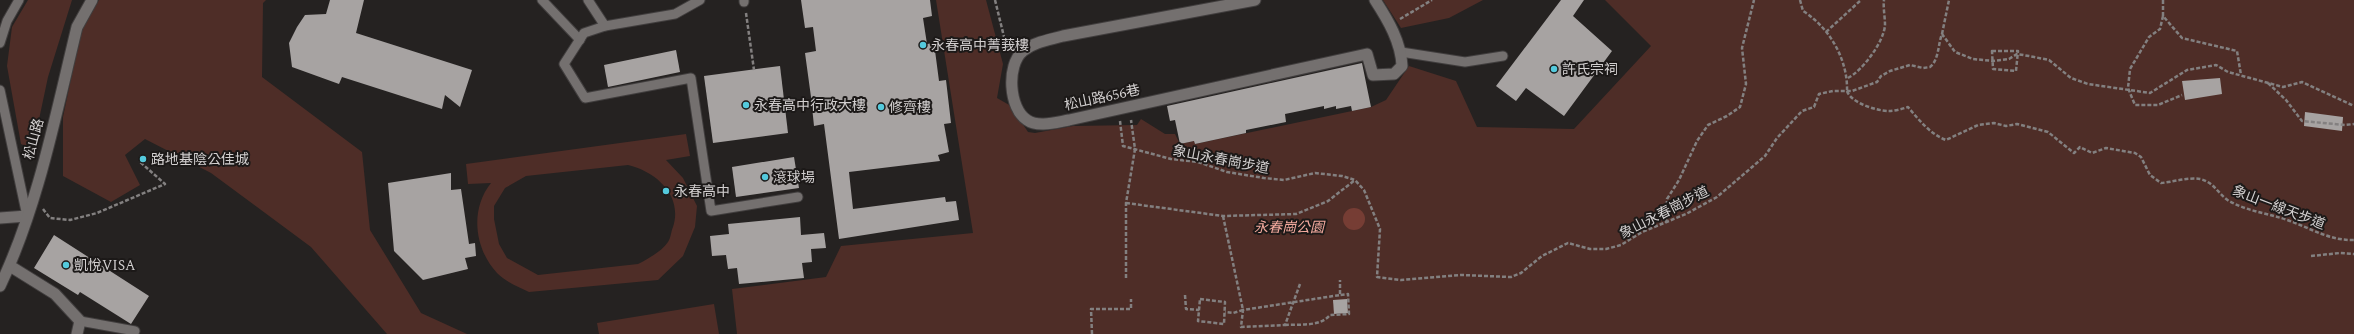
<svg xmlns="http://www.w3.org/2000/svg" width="2354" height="334" font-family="Spectral,'Noto Sans TC',serif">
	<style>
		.green { fill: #4e2d27; fill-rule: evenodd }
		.water { fill: #763d34 }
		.building { fill: #a7a3a2 }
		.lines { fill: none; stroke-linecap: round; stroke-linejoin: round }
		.service-casing { stroke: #413e3e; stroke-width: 11 }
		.minor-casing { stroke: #413e3e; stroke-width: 13 }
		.tertiary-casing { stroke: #413e3e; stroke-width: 13 }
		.path { stroke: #838080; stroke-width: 2.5; stroke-dasharray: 4 2; stroke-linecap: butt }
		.service { stroke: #74706f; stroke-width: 9 }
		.minor { stroke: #74706f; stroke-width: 11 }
		.tertiary { stroke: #74706f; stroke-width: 11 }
		.poi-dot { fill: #54cadd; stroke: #1c1918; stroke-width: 1.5 }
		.labels { text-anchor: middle; stroke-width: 4; stroke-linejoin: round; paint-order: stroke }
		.poi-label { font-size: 14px; fill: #d3d0d0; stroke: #1c1918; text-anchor: start }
		.street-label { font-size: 14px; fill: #d3d0d0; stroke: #1c1918 }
		.park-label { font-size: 14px; font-style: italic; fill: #f5ab9f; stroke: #1c1918 }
	</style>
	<rect width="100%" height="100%" fill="#252221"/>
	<!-- green -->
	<g class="green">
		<polygon points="28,0 72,0 48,77 34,143 28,147 21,144 7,66 12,27"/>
		<polygon points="99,0 266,0 263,3 262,77 362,152 370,230 421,313 467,334 387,334 311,247 211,173 145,139 125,155 140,185 111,202 63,176 63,117 81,31"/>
		<polygon points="936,0 986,0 1003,64 997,98 1011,106 1028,132 1035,133 1073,126 1137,125 1141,119 1165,134 1175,134 1180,144 1194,141 1195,144 1371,107 1386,100 1409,66 1456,81 1477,127 1574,129 1651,46 1605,0 2354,0 2354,334 737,334 732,289 826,277 841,246 973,233"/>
		<polygon points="1383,0 1483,0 1449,18 1401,28"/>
		<path d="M686,134L690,156L666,160L683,178L697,206L695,227L683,256L658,280L529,292C518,287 506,282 497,273C474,248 470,209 491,183L468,184L466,164ZM628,165C657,172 683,196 673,227C671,231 671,238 668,242C662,251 648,259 638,264L538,275L507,258L499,244L494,219V206L505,188L526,176Z"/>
		<polygon points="714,304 719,334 599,334 597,323"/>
	</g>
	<!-- water -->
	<circle class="water" cx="1354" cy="219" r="11"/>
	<!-- building -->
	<g class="building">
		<polygon points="330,0 364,0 356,33 472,70 460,107 445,95 442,109 342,77 339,84 292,67 289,43 297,27 305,15 326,14"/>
		<polygon points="801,0 930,0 932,16 923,18 927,44 934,43 939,81 946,80 951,123 944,124 949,152 938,155 940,161 849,172 853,209 945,197 946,202 956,201 959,220 839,239 824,124 814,126 811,97 805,53 816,51 813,27 805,28"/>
		<polygon points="1561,0 1584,0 1573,16 1612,51 1564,116 1526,88 1516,101 1496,86"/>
		<polygon points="676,50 680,72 608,87 604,65"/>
		<polygon points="1362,63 1371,107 1352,111 1351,106 1336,109 1336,106 1324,109 1324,106 1285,114 1286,122 1246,130 1246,133 1195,144 1194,141 1180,144 1175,120 1170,121 1167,106"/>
		<polygon points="780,66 788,133 713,143 704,76"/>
		<polygon points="2220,78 2222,94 2185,100 2182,81"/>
		<polygon points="2305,112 2343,117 2342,131 2304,126"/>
		<polygon points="794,157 799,188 736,197 732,167"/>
		<polygon points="451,173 451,190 461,189 469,244 475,243 476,256 465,258 468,269 423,280 394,251 388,183"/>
		<polygon points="800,217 801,235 824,233 826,248 811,249 812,262 802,263 804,278 739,284 737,268 728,269 726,255 712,256 710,236 729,234 728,224"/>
		<polygon points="54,235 149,296 131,324 80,292 78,295 34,268"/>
		<polygon points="1347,299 1348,313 1334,314 1333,300"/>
	</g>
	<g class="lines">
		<!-- service casing -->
		<g class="service-casing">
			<g id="service">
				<polyline points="542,0 580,40"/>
				<polyline points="588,0 605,26"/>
				<polyline points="700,0 675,14 605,26 584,33 564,64 585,98 691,78 711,211 798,197"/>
				<polyline points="744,0 744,2"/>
				<polyline points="0,43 7,21 19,0"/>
				<polyline points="1401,52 1465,62 1503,56"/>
				<polyline points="0,90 27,216"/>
				<polyline points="80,321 135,331"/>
			</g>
		</g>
		<!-- minor casing -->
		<g class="minor-casing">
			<g id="minor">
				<path d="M1255,0L1063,36C1049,40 1034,42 1023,51C1006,65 1009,109 1027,120C1038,128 1057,122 1069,120L1367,54L1373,75L1394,74L1402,66C1401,42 1388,20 1375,0"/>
				<polyline points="0,218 27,216"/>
				<polyline points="10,266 55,294 80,321 77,334"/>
			</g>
		</g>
		<!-- tertiary casing -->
		<g class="tertiary-casing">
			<path id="tertiary" d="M0,286C38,207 56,113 77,27L92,0"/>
		</g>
		<!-- path -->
		<g class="path">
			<polyline points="995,0 1007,49"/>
			<path d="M1800,0L1803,11C1830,28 1848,60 1847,91"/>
			<polyline points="2163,0 2163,16 2182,38 2237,51 2241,75"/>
			<polyline points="746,13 754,70"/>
			<polyline points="2163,16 2160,29 2149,37 2130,69 2128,88 2135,105 2158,105 2182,95"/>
			<polyline points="1400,19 1432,0"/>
			<polyline points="1826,32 1861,0"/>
			<polyline points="1942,34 1949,0"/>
			<polygon points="1992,51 2018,51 2016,71 1993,69"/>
			<path d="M1848,78C1862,71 1884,42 1885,25C1885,17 1883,8 1884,0"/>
			<polyline points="2268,83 2286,100 2302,121 2345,125 2354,124"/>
			<path d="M1847,91C1851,103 1877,111 1889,111C1895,111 1902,109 1908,107C1919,120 1930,134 1946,140L1978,125L1994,123L2006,126L2017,124L2048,132L2074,153L2080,147L2092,153L2106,148L2135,153L2141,157L2150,175L2161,183C2173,182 2188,177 2200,179C2214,182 2218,194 2229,201C2245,210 2264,213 2281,218C2306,225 2327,241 2354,240"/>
			<path d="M1120,121L1123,146L1171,159L1198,162L1227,172L1264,178L1284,180L1315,173L1342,176L1355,180L1364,190L1380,229L1377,277L1401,280L1461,275L1511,277L1521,273L1542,256L1568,243L1590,249H1606L1621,245L1642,232L1686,214L1717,197L1765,156L1777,138L1802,111L1814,107L1819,94L1833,91H1852L1877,82L1881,76L1890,71L1910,65L1923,68L1930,67C1939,60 1938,44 1942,34L1955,52L1973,59L1993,61L2009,59L2017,54L2029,56L2049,60L2071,78L2088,84L2150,93L2187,70L2216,65L2228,72L2283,87L2302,82L2354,106"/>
			<polyline points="1126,203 1223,216 1296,214 1328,201 1355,180"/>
			<polyline points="43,209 50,218 70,220 97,213 165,184 139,161"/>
			<polyline points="1223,216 1243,310 1233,313 1225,312"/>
			<polyline points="1666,223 1667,199 1679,180 1697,141 1708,125 1727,116 1740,107 1746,84 1742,48 1754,0"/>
			<polyline points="2311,256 2340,253 2354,254"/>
			<polyline points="1126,278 1126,203 1135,149 1131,120"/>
			<polyline points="1300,284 1285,325 1241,327 1243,310 1340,295 1340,280"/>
			<polyline points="1185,295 1186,309 1199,310"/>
			<polygon points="1200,299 1225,302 1224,324 1198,321"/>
			<path d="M1285,325C1300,324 1320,327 1330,315L1349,314L1348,294L1340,295"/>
			<polyline points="1092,334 1091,309 1131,309 1131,299"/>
		</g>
		<!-- service -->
		<use href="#service" class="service"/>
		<!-- minor -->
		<use href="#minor" class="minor"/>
		<!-- tertiary -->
		<use href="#tertiary" class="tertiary"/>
	</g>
	<!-- markers -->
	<g class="poi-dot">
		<circle cx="923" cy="45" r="4"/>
		<circle cx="1554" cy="69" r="4"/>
		<circle cx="746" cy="105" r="4"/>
		<circle cx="881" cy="107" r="4"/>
		<circle cx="143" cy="159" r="4"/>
		<circle cx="765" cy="177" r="4"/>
		<circle cx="666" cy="191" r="4"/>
		<circle cx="66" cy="265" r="4"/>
	</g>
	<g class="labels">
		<!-- poi labels -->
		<g class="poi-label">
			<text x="931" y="50">永春高中菁莪樓</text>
			<text x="1562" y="74">許氏宗祠</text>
			<text x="754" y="110">永春高中行政大樓</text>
			<text x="889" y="112">修齊樓</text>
			<text x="151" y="164">路地基陰公佳城</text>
			<text x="773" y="182">滾球場</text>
			<text x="674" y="196">永春高中</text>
			<text x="74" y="270">凱悅VISA</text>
		</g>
		<!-- street labels -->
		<g class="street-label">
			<text transform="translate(1102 97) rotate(-12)" y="5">松山路656巷</text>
			<text transform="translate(33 139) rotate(-75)" y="5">松山路</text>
			<text transform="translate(1221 159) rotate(11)" y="5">象山永春崗步道</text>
			<text transform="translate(2279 207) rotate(21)" y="5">象山一線天步道</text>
			<text transform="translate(1664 212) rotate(-27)" y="5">象山永春崗步道</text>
		</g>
		<!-- park labels -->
		<g class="park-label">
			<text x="1289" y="232">永春崗公園</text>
		</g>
	</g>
</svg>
